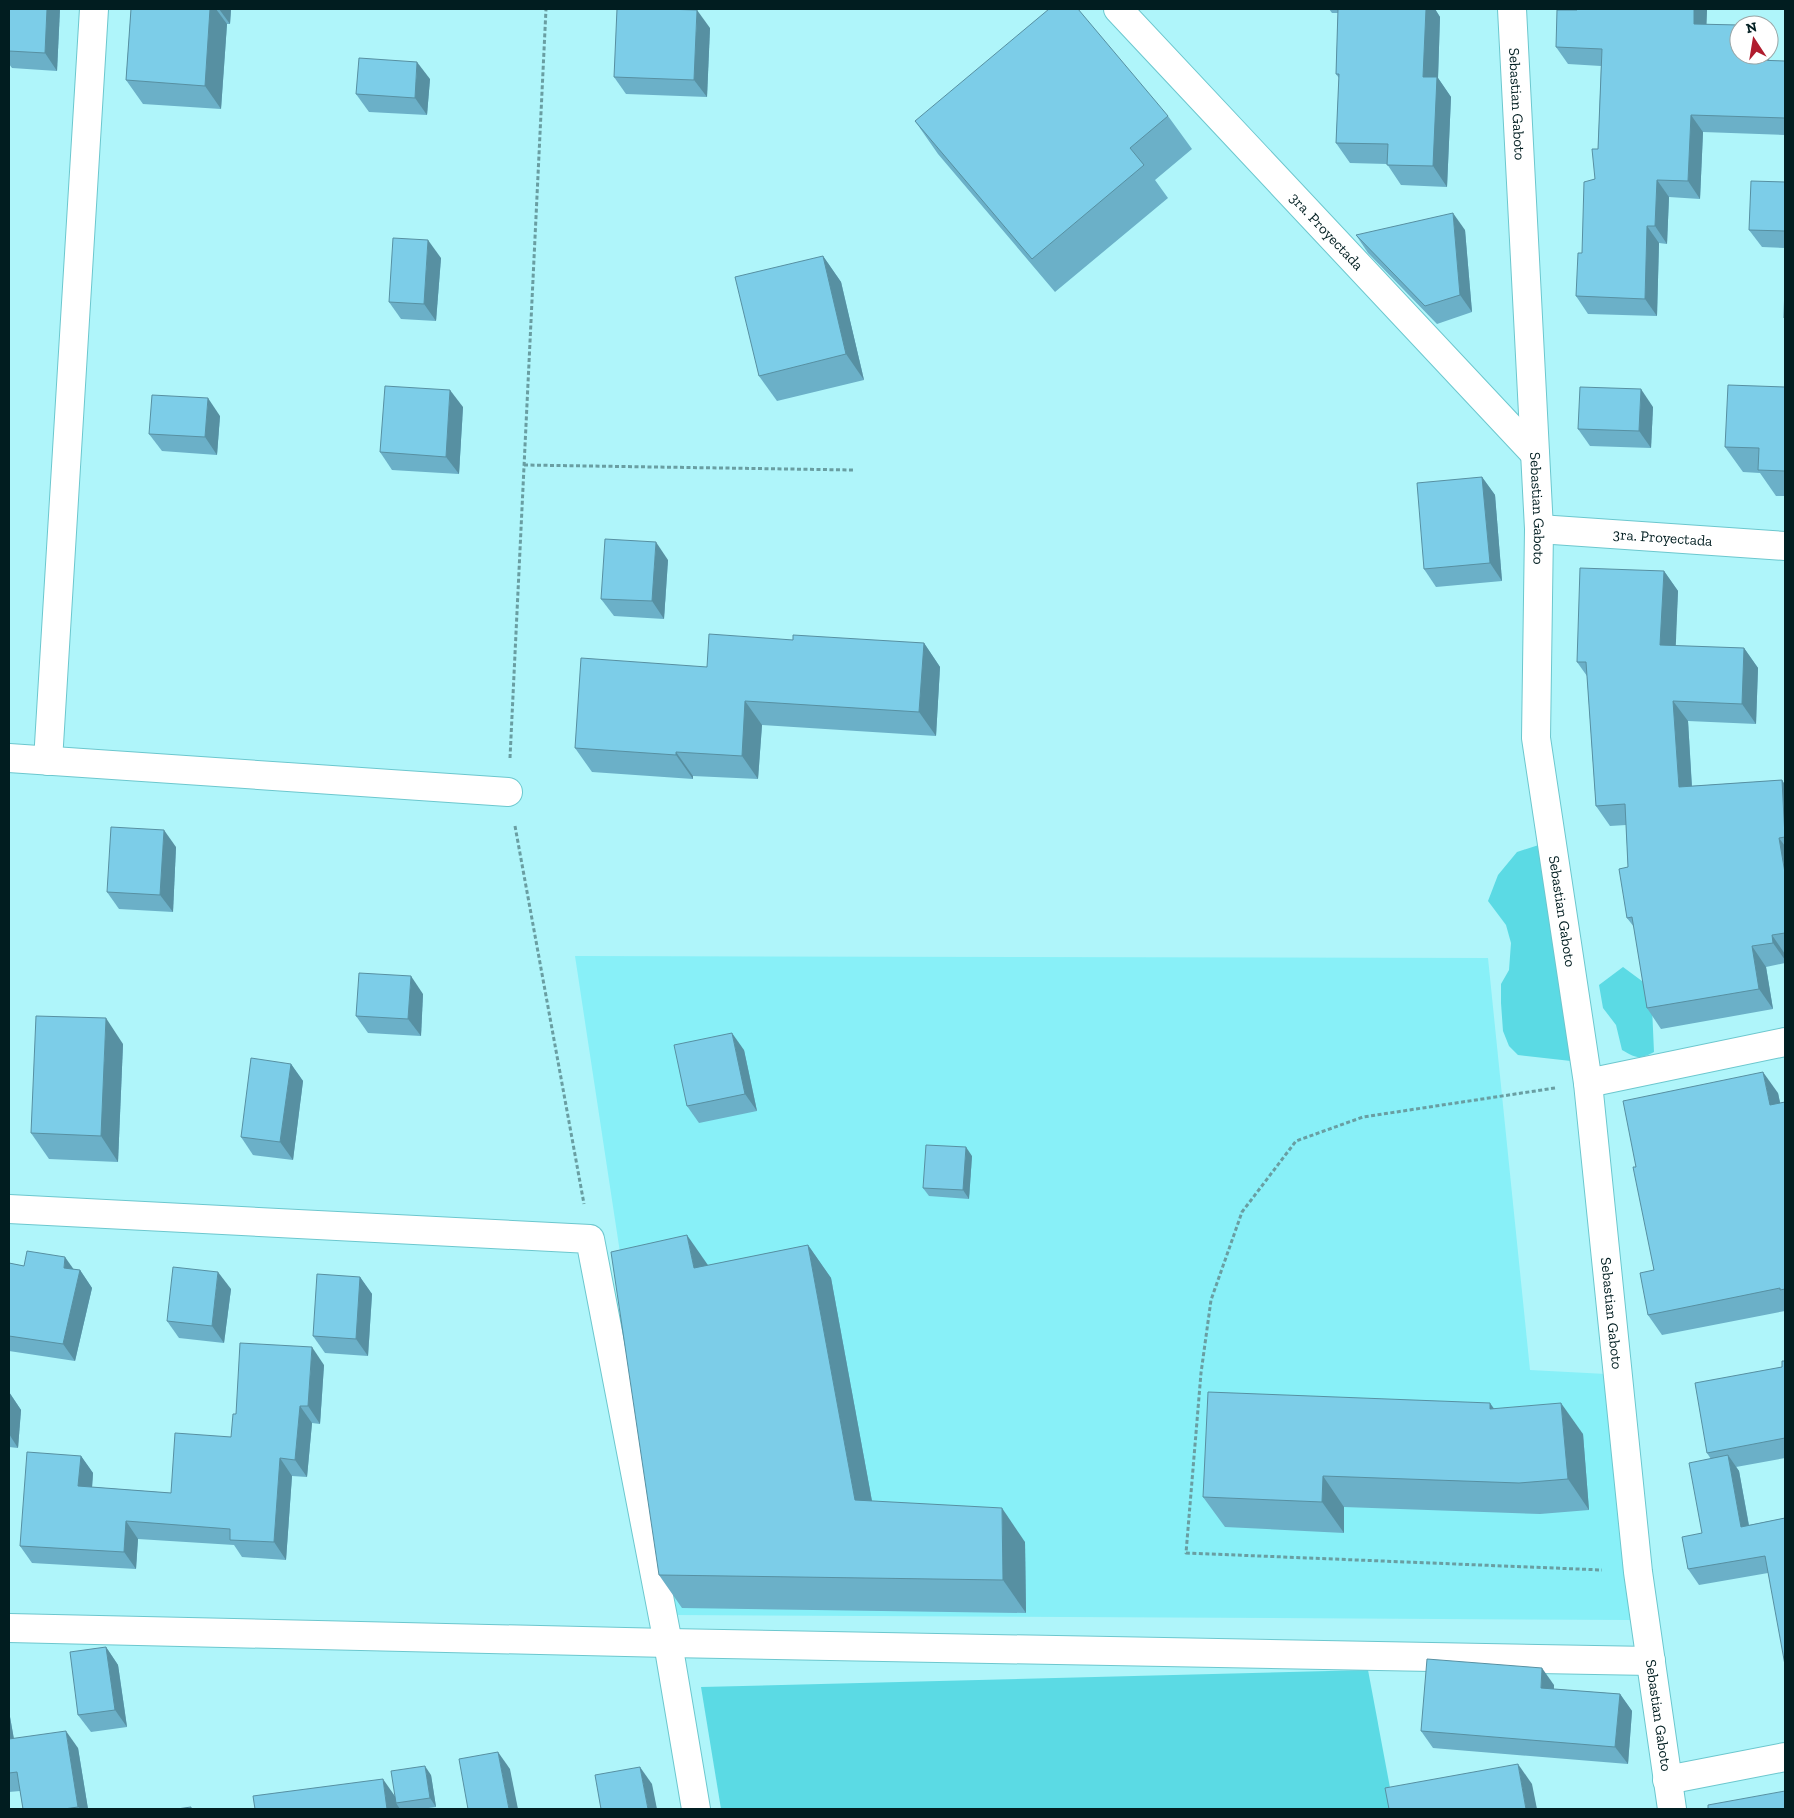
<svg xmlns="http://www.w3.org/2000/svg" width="1794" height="1818" font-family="'Zilla Slab',serif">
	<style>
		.built { fill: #88f0f8 }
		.green { fill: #5bdae4 }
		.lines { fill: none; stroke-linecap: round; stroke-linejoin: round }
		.minor-casing { stroke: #6cc7ce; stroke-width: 30 }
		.path { stroke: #699ea2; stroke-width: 3; stroke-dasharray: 4 2.5; stroke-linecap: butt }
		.minor { stroke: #fff; stroke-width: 28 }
		.wall { fill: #6bb0c8 }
		.shaded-wall { fill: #5790a2 }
		.building { fill: #7ccde8; stroke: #5790a2 }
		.labels { text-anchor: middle; stroke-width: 5; stroke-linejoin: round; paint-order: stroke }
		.street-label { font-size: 15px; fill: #011d20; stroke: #fff }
	</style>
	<rect width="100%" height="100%" fill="#aff5fa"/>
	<!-- built -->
	<polygon class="built" points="575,956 1488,958 1530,1370 1606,1374 1631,1620 675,1615"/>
	<!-- green -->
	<g class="green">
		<polygon points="1545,843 1571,1061 1518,1055 1509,1046 1503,1031 1501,1003 1501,984 1509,970 1511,943 1506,925 1488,901 1498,875 1517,852"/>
		<path d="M1623,967L1646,984L1652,1007L1654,1052C1639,1060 1636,1058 1622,1050L1616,1025L1603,1008L1599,985Z"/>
		<polygon points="1368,1670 1394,1809 721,1809 701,1687"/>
	</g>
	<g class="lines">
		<!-- minor casing -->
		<g class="minor-casing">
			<g id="minor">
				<path id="s1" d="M1118,9L1535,454"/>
				<path id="s2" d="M1512,9L1539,529L1536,738L1588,1083L1638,1572L1672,1809"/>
				<path id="s3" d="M1539,529L1785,546"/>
				<polyline points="9,758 508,792"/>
				<polyline points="48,761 94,9"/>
				<polyline points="1588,1083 1785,1042"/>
				<polyline points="9,1209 590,1239 668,1643 696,1809"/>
				<polyline points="9,1628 668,1643 1651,1661"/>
				<polyline points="1667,1780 1785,1757"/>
			</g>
		</g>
		<!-- path -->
		<g class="path">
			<polyline points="524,465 853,470"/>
			<polyline points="510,758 546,9"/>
			<polyline points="515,826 584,1204"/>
			<polyline points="1555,1088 1363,1117 1296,1141 1242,1212 1211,1300 1201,1373 1186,1553 1602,1570"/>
		</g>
		<!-- minor -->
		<use href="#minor" class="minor"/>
	</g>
	<!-- wall -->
	<g class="wall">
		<polygon points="9,9 60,9 57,71 12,68 9,64"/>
		<polygon points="131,9 231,9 230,24 227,24 221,109 143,104 126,80"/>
		<polygon points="1329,9 1435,9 1440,17 1438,78 1451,97 1447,187 1401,185 1387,164 1350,163 1336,143 1339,78 1336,74 1338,13 1332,13"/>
		<polygon points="1577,9 1707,9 1706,24 1770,43 1769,61 1785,61 1785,135 1703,132 1700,199 1669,197 1667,244 1659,243 1657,316 1588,314 1576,296 1582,253 1595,179 1598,149 1601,66 1568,64 1556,47 1577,10"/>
		<polygon points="710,28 707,97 626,94 614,77"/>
		<polygon points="430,79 427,115 369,112 356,94"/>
		<polygon points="1168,116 1192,149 1155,180 1168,198 1055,292 938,154 915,121"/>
		<polygon points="1785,182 1785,248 1762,247 1749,230"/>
		<polygon points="1465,230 1472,312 1437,324 1368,253 1356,235"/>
		<polygon points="823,256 841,282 864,380 777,401 759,376"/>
		<polygon points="441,258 436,321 401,319 389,302"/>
		<polygon points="1785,387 1785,496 1776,496 1760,473 1743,472 1725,447"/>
		<polygon points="463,407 459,474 392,470 380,452"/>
		<polygon points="1653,407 1651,448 1590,446 1578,429"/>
		<polygon points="220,416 217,455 162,451 149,434"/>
		<polygon points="1482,477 1495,495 1502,581 1436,587 1424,569"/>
		<polygon points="668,560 664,619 614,616 601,599"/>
		<polygon points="1664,571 1678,591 1675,646 1744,648 1758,668 1756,724 1688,721 1692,786 1782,780 1785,785 1785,963 1766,967 1773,1009 1661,1029 1647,1008 1634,927 1627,918 1628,867 1626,825 1610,826 1596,806 1587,676 1577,662"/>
		<polygon points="793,640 924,643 940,667 936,736 762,725 758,779 693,776 693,779 592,772 575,748 707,667"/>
		<polygon points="176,847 173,912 119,909 107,892"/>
		<polygon points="423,994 421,1036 368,1033 356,1016"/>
		<polygon points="123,1044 118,1162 49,1159 31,1133"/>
		<polygon points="744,1050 757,1111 699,1123 687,1106"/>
		<polygon points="291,1064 303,1081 293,1160 253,1155 241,1137"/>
		<polygon points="1778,1093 1780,1103 1785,1102 1785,1311 1662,1335 1648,1315 1654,1270 1636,1167"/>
		<polygon points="972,1156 969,1199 929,1196 923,1188"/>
		<polygon points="808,1245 831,1278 872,1501 1025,1542 1026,1613 682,1608 659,1575 709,1265"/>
		<polygon points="9,1263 24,1266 80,1270 92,1288 75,1361 9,1351"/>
		<polygon points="360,1277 372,1294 368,1356 325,1353 313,1336"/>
		<polygon points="231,1289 224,1343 179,1338 167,1321"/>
		<polygon points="1785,1361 1785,1458 1736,1467 1739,1471 1749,1525 1785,1518 1768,1573 1699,1585 1688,1569 1702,1533 1711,1459 1707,1453 1782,1367"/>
		<polygon points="324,1365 320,1424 312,1423 307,1477 292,1476 286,1560 242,1557 234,1545 138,1539 136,1569 32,1563 20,1546 81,1456 93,1473 92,1487 171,1493 231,1437"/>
		<polygon points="9,1392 21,1410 18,1448 9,1447"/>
		<polygon points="1494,1409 1583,1434 1589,1510 1540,1514 1344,1507 1344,1533 1225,1527 1203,1497"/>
		<polygon points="106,1647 118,1665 127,1727 91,1732 78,1715"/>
		<polygon points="1554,1685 1554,1689 1620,1694 1632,1711 1628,1764 1433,1748 1421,1731"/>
		<polygon points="9,1714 10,1717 14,1739 78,1748 88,1809 23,1809 20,1791 9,1792"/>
		<polygon points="431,1775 436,1807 421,1809 255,1809 395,1796"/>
	</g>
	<!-- shaded-wall -->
	<g class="shaded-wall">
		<polygon points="47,9 60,9 57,71 45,53"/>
		<polygon points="210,9 216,9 227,24 221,109 205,86"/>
		<polygon points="219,9 231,9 230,24"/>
		<polygon points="1426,9 1435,9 1440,17 1438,78 1451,97 1447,187 1433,166 1423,77"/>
		<polygon points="1694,9 1707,9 1706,41 1694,24"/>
		<polygon points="697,10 710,28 707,97 694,80"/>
		<polygon points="1769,42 1770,43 1768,78 1756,60 1756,55 1769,55"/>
		<polygon points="417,62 430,79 427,115 415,98"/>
		<polygon points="1691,115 1703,132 1700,199 1688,181"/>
		<polygon points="1657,180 1669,197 1667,244 1655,226"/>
		<polygon points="1453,213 1465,230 1472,312 1460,295"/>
		<polygon points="1647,226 1659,243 1657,316 1645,299"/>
		<polygon points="428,240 441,258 436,321 424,304"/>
		<polygon points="823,256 841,282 864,380 846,354"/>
		<polygon points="1641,389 1653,407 1651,448 1639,431"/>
		<polygon points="450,390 463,407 459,474 446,457"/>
		<polygon points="208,398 220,416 217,455 205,437"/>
		<polygon points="1482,477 1495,495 1502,581 1490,563"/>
		<polygon points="656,542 668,560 664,619 652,601"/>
		<polygon points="1664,571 1678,591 1675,665 1660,645"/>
		<polygon points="924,643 940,667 936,736 919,712"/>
		<polygon points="1744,648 1758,668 1756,724 1742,704"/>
		<polygon points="745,701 762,725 758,779 742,756"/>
		<polygon points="1673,701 1688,721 1693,807 1679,787"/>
		<polygon points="676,752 693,776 693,779 676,755"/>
		<polygon points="1782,780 1785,785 1785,836"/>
		<polygon points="164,830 176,847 173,912 160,895"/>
		<polygon points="1779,838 1785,846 1785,873"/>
		<polygon points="1772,935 1785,954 1785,960 1773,943"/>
		<polygon points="1752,946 1766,967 1773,1009 1759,989"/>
		<polygon points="411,976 423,994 421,1036 408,1019"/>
		<polygon points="106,1018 123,1044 118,1162 101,1136"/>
		<polygon points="732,1033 744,1050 757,1111 745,1094"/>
		<polygon points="291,1064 303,1081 293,1160 280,1142"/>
		<polygon points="1763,1072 1778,1093 1785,1126 1770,1105"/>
		<polygon points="966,1147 972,1156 969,1199 963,1190"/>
		<polygon points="687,1235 710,1268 694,1268"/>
		<polygon points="808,1245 831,1278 878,1534 855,1500"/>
		<polygon points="65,1257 77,1274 64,1268"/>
		<polygon points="80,1270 92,1288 75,1361 63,1344"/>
		<polygon points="218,1272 231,1289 224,1343 212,1326"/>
		<polygon points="360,1277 372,1294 368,1356 356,1339"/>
		<polygon points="312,1347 324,1365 320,1424 308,1406"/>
		<polygon points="9,1392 21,1410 18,1448 9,1434"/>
		<polygon points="1490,1403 1512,1434 1490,1409"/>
		<polygon points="1561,1403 1583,1434 1589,1510 1568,1479"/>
		<polygon points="300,1406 312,1423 307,1477 295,1460"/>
		<polygon points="1728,1455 1739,1471 1752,1543 1741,1527"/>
		<polygon points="81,1456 93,1473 91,1503 78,1486"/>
		<polygon points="280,1458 292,1476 286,1560 274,1542"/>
		<polygon points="1323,1476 1344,1507 1344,1533 1322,1502"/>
		<polygon points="1002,1508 1025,1542 1026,1613 1003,1580"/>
		<polygon points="126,1521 138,1539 136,1569 124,1552"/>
		<polygon points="106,1647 118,1665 127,1727 115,1710"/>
		<polygon points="1542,1668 1554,1685 1553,1705 1541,1688"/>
		<polygon points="1620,1694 1632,1711 1628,1764 1615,1747"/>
		<polygon points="9,1714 10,1717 17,1757 9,1746"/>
		<polygon points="66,1731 78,1748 88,1809 80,1809 78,1807"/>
		<polygon points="498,1752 510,1769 518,1809 509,1809"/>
		<polygon points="1518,1764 1532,1784 1537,1809 1526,1809"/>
		<polygon points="425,1766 431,1775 436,1807 430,1798"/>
		<polygon points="640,1767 652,1784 657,1809 648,1809"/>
		<polygon points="383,1779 399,1802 396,1803 400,1809 387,1809"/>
	</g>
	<!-- building -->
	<g class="building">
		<polygon points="9,9 47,9 45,53 9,51"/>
		<polygon points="131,9 210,9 205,86 126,80"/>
		<polygon points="617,9 663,9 697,10 694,80 614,77"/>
		<polygon points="1049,9 1078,9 1168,116 1130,148 1144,165 1032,259 915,121"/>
		<polygon points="1338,9 1426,9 1423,77 1437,77 1433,166 1387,165 1388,144 1336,143 1339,74 1336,74"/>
		<polygon points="1577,9 1694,9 1694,24 1739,25 1739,55 1756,55 1756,60 1785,61 1785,118 1691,115 1688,181 1657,180 1655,226 1647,226 1645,299 1576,296 1578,253 1582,253 1584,182 1595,179 1592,149 1598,149 1602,49 1556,47 1557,10 1577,10"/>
		<polygon points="359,58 417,62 415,98 356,94"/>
		<polygon points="1751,181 1785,182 1785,231 1749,230"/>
		<polygon points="1453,213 1460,295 1425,306 1356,235"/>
		<polygon points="393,238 428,240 424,304 389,302"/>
		<polygon points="823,256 846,354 759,376 735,277"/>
		<polygon points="1785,282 1785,318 1784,318"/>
		<polygon points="1728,385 1785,387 1785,471 1758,470 1759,448 1725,447"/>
		<polygon points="385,386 450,390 446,457 380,452"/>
		<polygon points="1580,387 1641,389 1639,431 1578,429"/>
		<polygon points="152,395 208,398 205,437 149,434"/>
		<polygon points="1482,477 1490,563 1424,569 1417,483"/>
		<polygon points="605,539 656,542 652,601 601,599"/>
		<polygon points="1580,568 1664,571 1660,645 1744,648 1742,704 1673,701 1679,787 1782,780 1785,837 1779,838 1785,873 1785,933 1772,935 1773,943 1752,946 1759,989 1647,1008 1632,917 1627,918 1619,869 1628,867 1625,804 1596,806 1586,662 1577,662"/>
		<polygon points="709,634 793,640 793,635 924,643 919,712 745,701 742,756 676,752 676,755 575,748 581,658 707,667"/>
		<polygon points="111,827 164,830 160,895 107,892"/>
		<polygon points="359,973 411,976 408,1019 356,1016"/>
		<polygon points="36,1016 106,1018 101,1136 31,1133"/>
		<polygon points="732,1033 745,1094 687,1106 674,1045"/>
		<polygon points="251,1058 291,1064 280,1142 241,1137"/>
		<polygon points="1763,1072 1770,1105 1785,1102 1785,1289 1780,1290 1780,1288 1648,1315 1640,1273 1654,1270 1633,1167 1636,1167 1623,1101"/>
		<polygon points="926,1145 966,1147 963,1190 923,1188"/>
		<polygon points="687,1235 694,1268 808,1245 855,1500 1002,1508 1003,1580 659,1575 611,1252"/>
		<polygon points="27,1251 65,1257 64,1268 80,1270 63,1344 9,1336 9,1263 24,1266"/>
		<polygon points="173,1267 218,1272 212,1326 167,1321"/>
		<polygon points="317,1274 360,1277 356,1339 313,1336"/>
		<polygon points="240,1343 312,1347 308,1406 300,1406 295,1460 280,1458 274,1542 230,1540 230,1529 126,1521 124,1552 20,1546 27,1452 81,1456 78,1486 171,1493 175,1433 231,1437 233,1414 236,1414"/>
		<polygon points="1782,1361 1785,1361 1785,1438 1707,1453 1695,1383 1782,1367"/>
		<polygon points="1208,1392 1490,1403 1490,1409 1561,1403 1568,1479 1519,1483 1323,1476 1322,1502 1203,1497"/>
		<polygon points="1728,1455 1741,1527 1785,1518 1785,1665 1765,1556 1688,1569 1682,1537 1702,1533 1689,1463"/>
		<polygon points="106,1647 115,1710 78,1715 70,1652"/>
		<polygon points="1427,1659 1542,1668 1541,1688 1620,1694 1615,1747 1421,1731"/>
		<polygon points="66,1731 78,1807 64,1809 23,1809 17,1772 9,1773 9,1739"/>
		<polygon points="498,1752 509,1809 468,1809 459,1759"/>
		<polygon points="1518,1764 1526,1809 1389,1809 1385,1788"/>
		<polygon points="425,1766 430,1798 396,1803 391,1771"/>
		<polygon points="640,1767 648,1809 601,1809 595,1775"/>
		<polygon points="383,1779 387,1809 255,1809 253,1796"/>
		<polygon points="1785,1791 1785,1809 1708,1809 1708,1805"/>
		<polygon points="191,1807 191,1809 177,1809"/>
	</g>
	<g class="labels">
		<!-- street labels -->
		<g class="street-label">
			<text dy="5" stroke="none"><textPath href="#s2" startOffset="95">Sebastian Gaboto</textPath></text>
			<text dy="5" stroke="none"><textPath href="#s1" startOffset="305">3ra. Proyectada</textPath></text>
			<text dy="5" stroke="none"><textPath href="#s2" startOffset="500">Sebastian Gaboto</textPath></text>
			<text dy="5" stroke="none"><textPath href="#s3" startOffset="124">3ra. Proyectada</textPath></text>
			<text dy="5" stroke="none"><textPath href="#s2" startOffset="905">Sebastian Gaboto</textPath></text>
			<text dy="5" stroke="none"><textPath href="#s2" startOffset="1310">Sebastian Gaboto</textPath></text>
			<text dy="5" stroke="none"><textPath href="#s2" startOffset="1715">Sebastian Gaboto</textPath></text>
		</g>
	</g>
	<!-- border -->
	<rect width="1794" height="1818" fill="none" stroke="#011d20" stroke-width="20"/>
	<!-- north arrow -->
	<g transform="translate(1754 40) rotate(348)"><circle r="24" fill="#ffffff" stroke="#99a5a6"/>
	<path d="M0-4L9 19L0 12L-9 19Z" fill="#b01c2e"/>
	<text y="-8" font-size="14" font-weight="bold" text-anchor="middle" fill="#011d20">N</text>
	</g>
</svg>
